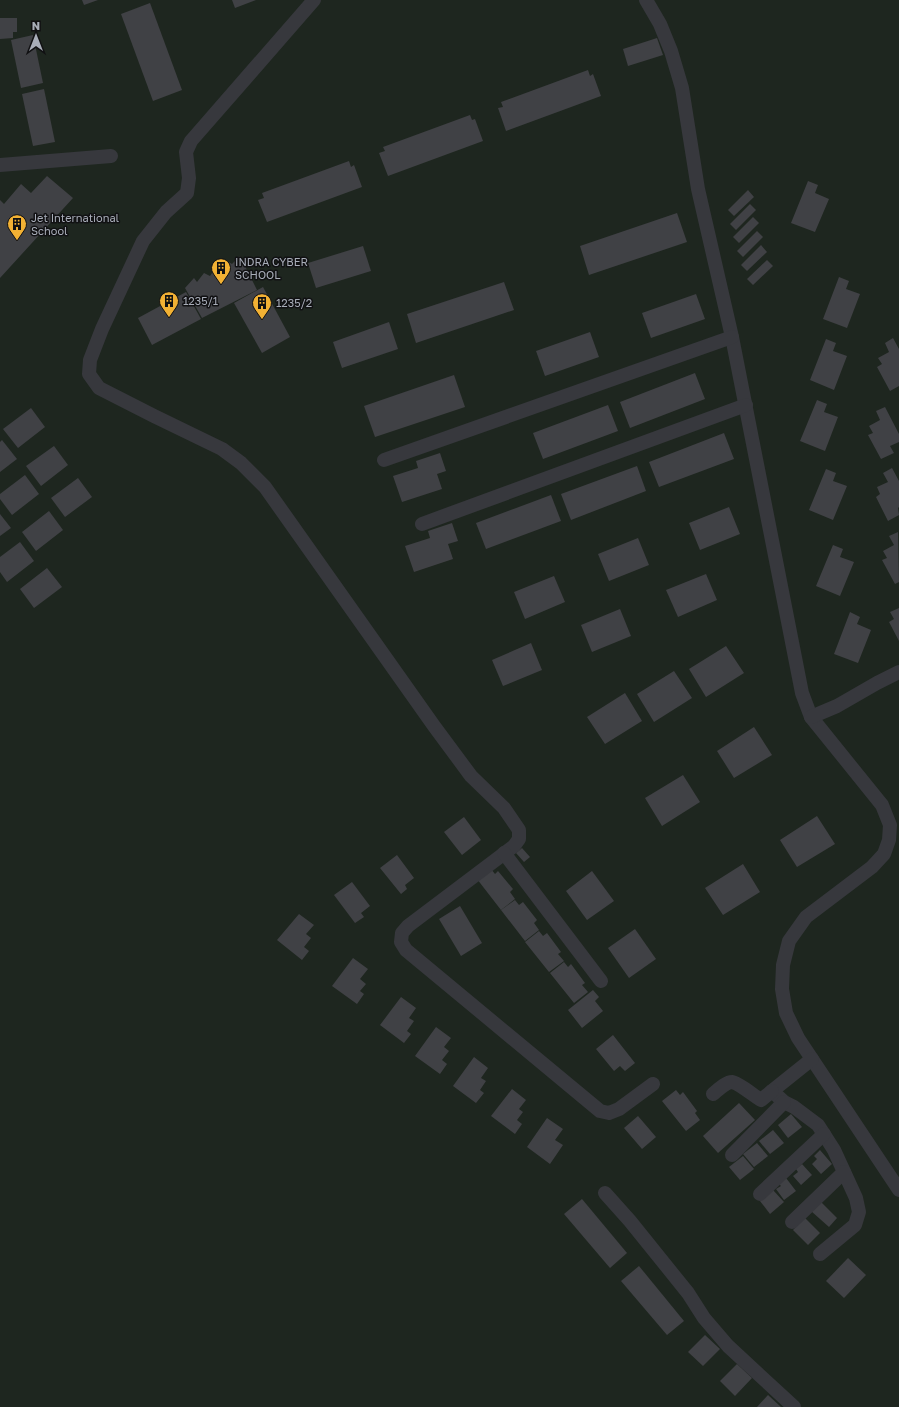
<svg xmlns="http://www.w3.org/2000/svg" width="899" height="1407" font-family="'Golos Text',sans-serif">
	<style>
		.green { fill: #1e261f }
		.building { fill: #404145 }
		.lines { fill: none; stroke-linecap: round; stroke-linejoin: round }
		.minor { stroke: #37383d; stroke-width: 14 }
		.labels { text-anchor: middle; stroke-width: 3; stroke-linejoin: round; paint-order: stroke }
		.poi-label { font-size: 11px; fill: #a8adb8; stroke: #111113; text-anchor: start }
	</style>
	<rect width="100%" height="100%" fill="#161618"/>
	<!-- green -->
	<rect class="green" x="0" y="0" width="899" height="1407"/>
	<!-- building -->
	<g class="building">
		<polygon points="82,0 98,0 84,5"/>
		<polygon points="232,0 256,0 235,8"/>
		<polygon points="150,3 182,90 153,101 121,14"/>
		<polygon points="0,18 17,18 17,32 13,32 13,38 0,39"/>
		<polygon points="33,35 43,83 21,88 11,40"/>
		<polygon points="657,38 663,55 628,66 623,49"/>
		<polygon points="588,70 590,76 593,74 601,96 506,131 498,108 503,107 501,102"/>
		<polygon points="44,89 55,142 33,146 22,94"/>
		<polygon points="470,115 472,120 475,119 483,141 388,176 379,153 385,151 383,147"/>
		<polygon points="349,161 351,167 354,165 362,187 267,222 258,200 264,198 262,193"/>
		<polygon points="47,176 73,198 0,278 0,200 4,204 21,184 31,193"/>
		<polygon points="808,181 818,185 815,193 829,199 815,232 791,223"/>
		<polygon points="748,190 754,197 734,216 728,210"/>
		<polygon points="750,204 756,210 736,230 730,224"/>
		<polygon points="677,213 687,242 589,275 580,246"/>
		<polygon points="753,217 759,223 739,243 733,237"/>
		<polygon points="757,231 763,237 743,257 737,251"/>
		<polygon points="761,245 767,252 747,271 741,265"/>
		<polygon points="363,246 371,271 316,288 308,263"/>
		<polygon points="240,256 257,290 202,318 185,288 194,278 197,282 204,273 210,276 216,267 220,271 227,261 232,264"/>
		<polygon points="767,260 773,266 753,285 747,279"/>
		<polygon points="839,277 849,281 846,289 860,294 847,328 823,319"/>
		<polygon points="504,282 514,310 416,343 407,314"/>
		<polygon points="263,287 290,337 262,353 234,303"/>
		<polygon points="186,292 201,319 152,345 138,318"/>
		<polygon points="696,294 705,319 651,338 642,313"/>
		<polygon points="389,322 398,349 342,368 333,342"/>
		<polygon points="590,332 599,357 545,376 536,351"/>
		<polygon points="893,338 899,349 899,386 890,391 877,367 882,364 878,358 889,352 885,343"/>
		<polygon points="826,339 836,343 833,351 847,356 834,390 810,380"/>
		<polygon points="695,373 705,399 630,428 620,402"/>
		<polygon points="454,375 465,407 375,437 364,406"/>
		<polygon points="817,400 827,404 824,412 838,417 825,451 800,441"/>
		<polygon points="608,405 618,431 543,459 533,433"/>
		<polygon points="885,407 899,434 899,442 890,446 894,453 881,459 868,435 873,433 869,426 880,420 876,411"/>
		<polygon points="31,408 45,427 18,448 3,429"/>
		<polygon points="724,433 734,459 659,487 649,462"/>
		<polygon points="2,440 17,459 0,472 0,442"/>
		<polygon points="54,446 68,465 41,486 26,466"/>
		<polygon points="440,453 446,471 437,474 442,489 402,502 393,476 418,468 416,461"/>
		<polygon points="637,466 646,491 571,520 561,494"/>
		<polygon points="892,468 899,481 899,507 898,508 899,515 888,521 876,497 880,494 877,487 888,482 883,473"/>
		<polygon points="826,469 836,473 833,481 847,486 833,520 809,510"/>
		<polygon points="25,475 39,494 12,515 0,499 0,494"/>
		<polygon points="78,478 92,497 65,517 51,498"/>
		<polygon points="551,495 561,521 486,549 476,523"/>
		<polygon points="729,507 740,534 700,550 689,523"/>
		<polygon points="49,511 63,530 36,551 22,532"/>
		<polygon points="0,514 11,528 0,536"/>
		<polygon points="452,523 458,541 448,544 453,559 414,572 405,546 430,538 428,531"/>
		<polygon points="898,532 899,582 895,584 882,560 887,558 883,551 894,545 889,536"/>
		<polygon points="638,538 649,565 609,581 598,554"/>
		<polygon points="20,542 34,561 7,582 0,572 0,557"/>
		<polygon points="833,545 843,549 840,557 854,562 840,596 816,586"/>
		<polygon points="47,568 62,587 34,608 20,589"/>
		<polygon points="706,574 717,600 678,617 666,590"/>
		<polygon points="554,576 565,602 525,619 514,592"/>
		<polygon points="899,608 899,641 889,622 894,619 890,612"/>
		<polygon points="620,609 631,636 592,652 581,625"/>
		<polygon points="850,612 860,617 857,624 871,630 858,663 834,654"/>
		<polygon points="531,643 542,670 503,686 492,660"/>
		<polygon points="726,646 744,673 706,697 689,669"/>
		<polygon points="674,671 692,698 654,722 637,694"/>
		<polygon points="625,693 642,721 605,744 587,717"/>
		<polygon points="754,727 772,755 734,778 717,751"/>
		<polygon points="683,775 700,802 662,826 645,798"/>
		<polygon points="817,816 835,844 797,867 780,840"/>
		<polygon points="464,817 481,840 462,855 444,832"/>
		<polygon points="522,848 530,857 524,862 516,853"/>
		<polygon points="397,855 414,878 405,885 407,889 401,894 380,868"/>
		<polygon points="743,864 760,892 723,915 705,888"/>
		<polygon points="491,869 495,874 498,871 513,889 510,892 515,899 501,910 477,879"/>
		<polygon points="592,871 614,901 587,920 566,891"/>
		<polygon points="352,882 370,906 361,913 364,917 355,923 334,895"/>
		<polygon points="515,900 519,905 523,902 537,920 534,923 539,930 525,941 501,910"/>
		<polygon points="460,906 482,943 461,956 439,919"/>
		<polygon points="299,914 314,925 306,934 311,938 304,947 309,951 302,960 277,940"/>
		<polygon points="635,929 656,959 629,978 608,948"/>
		<polygon points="539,931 543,936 547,933 561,952 558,954 564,961 549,972 525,942"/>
		<polygon points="353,958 368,969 360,979 366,984 360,991 364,994 357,1004 332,986"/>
		<polygon points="564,962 568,967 571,964 585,983 582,985 588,992 574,1003 550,973"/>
		<polygon points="593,990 599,997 595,1001 603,1011 582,1028 568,1010"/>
		<polygon points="401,997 416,1008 409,1018 414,1021 407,1031 411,1034 404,1043 380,1025"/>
		<polygon points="436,1027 451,1038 444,1047 449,1051 442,1060 447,1064 440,1074 415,1056"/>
		<polygon points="613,1035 635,1063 625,1071 620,1066 614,1071 596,1049"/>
		<polygon points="474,1057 488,1068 481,1078 486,1081 480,1090 484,1093 476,1103 453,1086"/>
		<polygon points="512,1089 526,1100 519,1109 523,1112 517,1120 522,1124 515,1134 491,1116"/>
		<polygon points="676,1090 680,1095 683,1092 697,1111 695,1113 700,1120 686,1131 662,1101"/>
		<polygon points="739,1103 755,1120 718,1153 703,1136"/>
		<polygon points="791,1114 802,1127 788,1138 778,1125"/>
		<polygon points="638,1116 656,1137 642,1149 624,1128"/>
		<polygon points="547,1118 563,1129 555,1140 563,1145 550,1164 527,1147"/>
		<polygon points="773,1130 784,1143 770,1154 759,1141"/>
		<polygon points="757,1143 768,1156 754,1167 743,1154"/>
		<polygon points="820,1150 832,1164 821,1174 812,1164 817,1159 814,1156"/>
		<polygon points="743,1156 754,1169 740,1180 729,1167"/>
		<polygon points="802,1164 812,1175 801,1185 793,1176 798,1172 796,1169"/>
		<polygon points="786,1178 796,1191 784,1200 776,1189 781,1186 779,1184"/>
		<polygon points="773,1190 784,1202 770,1214 760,1201"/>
		<polygon points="582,1199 627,1253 610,1268 564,1214"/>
		<polygon points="820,1201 837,1218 829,1227 811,1211"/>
		<polygon points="805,1218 820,1233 808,1245 793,1230"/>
		<polygon points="848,1258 866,1275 844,1298 826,1281"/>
		<polygon points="639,1266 684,1321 667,1335 621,1281"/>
		<polygon points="705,1335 720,1349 703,1366 688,1352"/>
		<polygon points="737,1364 752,1378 735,1396 720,1381"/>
		<polygon points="768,1395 781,1407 757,1407"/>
	</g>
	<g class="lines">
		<!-- minor -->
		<g class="minor">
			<polyline points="314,0 191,141 186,152 189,178 187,193 166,212 143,241 102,329 90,360 89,374 99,388 154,416 222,449 241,463 265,487 434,726 471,776 504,808 519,830 519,839 514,846 408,926 402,933 401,942 406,950 600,1111 609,1113 619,1109 653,1084"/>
			<polyline points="646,0 660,24 671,51 682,88 698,189 732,337 802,693 811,717 882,805 890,825 889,840 884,854 872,867 806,917 789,941 783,965 782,989 786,1013 798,1038 899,1190"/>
			<polyline points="0,165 111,156"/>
			<polyline points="384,460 732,337"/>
			<polyline points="422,524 746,405"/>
			<polyline points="811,717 837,706 877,683 899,672"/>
			<polyline points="504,853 601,981"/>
			<polyline points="812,1059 772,1091 784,1102 794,1107 818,1125 834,1150 856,1198 859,1212 855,1225 820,1254"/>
			<path d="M713,1094C718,1090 726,1082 732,1082C739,1083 754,1096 761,1100L772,1091"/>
			<polyline points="732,1155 784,1102"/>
			<polyline points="605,1193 630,1221 688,1293 704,1318 728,1346 794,1407"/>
			<polyline points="760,1194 824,1134"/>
			<polyline points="792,1222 844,1172"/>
		</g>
	</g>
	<!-- icons -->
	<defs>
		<g id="building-pin" transform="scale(1)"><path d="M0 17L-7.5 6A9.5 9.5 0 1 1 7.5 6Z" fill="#f2b134" stroke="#111113"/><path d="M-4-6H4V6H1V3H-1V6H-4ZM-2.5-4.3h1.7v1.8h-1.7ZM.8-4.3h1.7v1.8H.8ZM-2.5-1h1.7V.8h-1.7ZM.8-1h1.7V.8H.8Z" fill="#111"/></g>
	</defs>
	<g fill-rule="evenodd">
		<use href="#building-pin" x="17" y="224"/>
		<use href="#building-pin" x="221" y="268"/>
		<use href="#building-pin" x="169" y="301"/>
		<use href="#building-pin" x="262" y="303"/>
	</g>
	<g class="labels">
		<!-- poi labels -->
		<g class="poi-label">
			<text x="31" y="222">Jet International<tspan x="31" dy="13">School</tspan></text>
			<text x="235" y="266">INDRA CYBER<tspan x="235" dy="13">SCHOOL</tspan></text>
			<text x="183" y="305">1235/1</text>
			<text x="276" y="307">1235/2</text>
		</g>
	</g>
	<!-- north arrow -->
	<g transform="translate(36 36)" stroke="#111113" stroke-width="3" paint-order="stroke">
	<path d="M0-3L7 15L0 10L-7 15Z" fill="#a8adb8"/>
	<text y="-6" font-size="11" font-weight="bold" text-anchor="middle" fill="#a8adb8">N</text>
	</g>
</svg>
